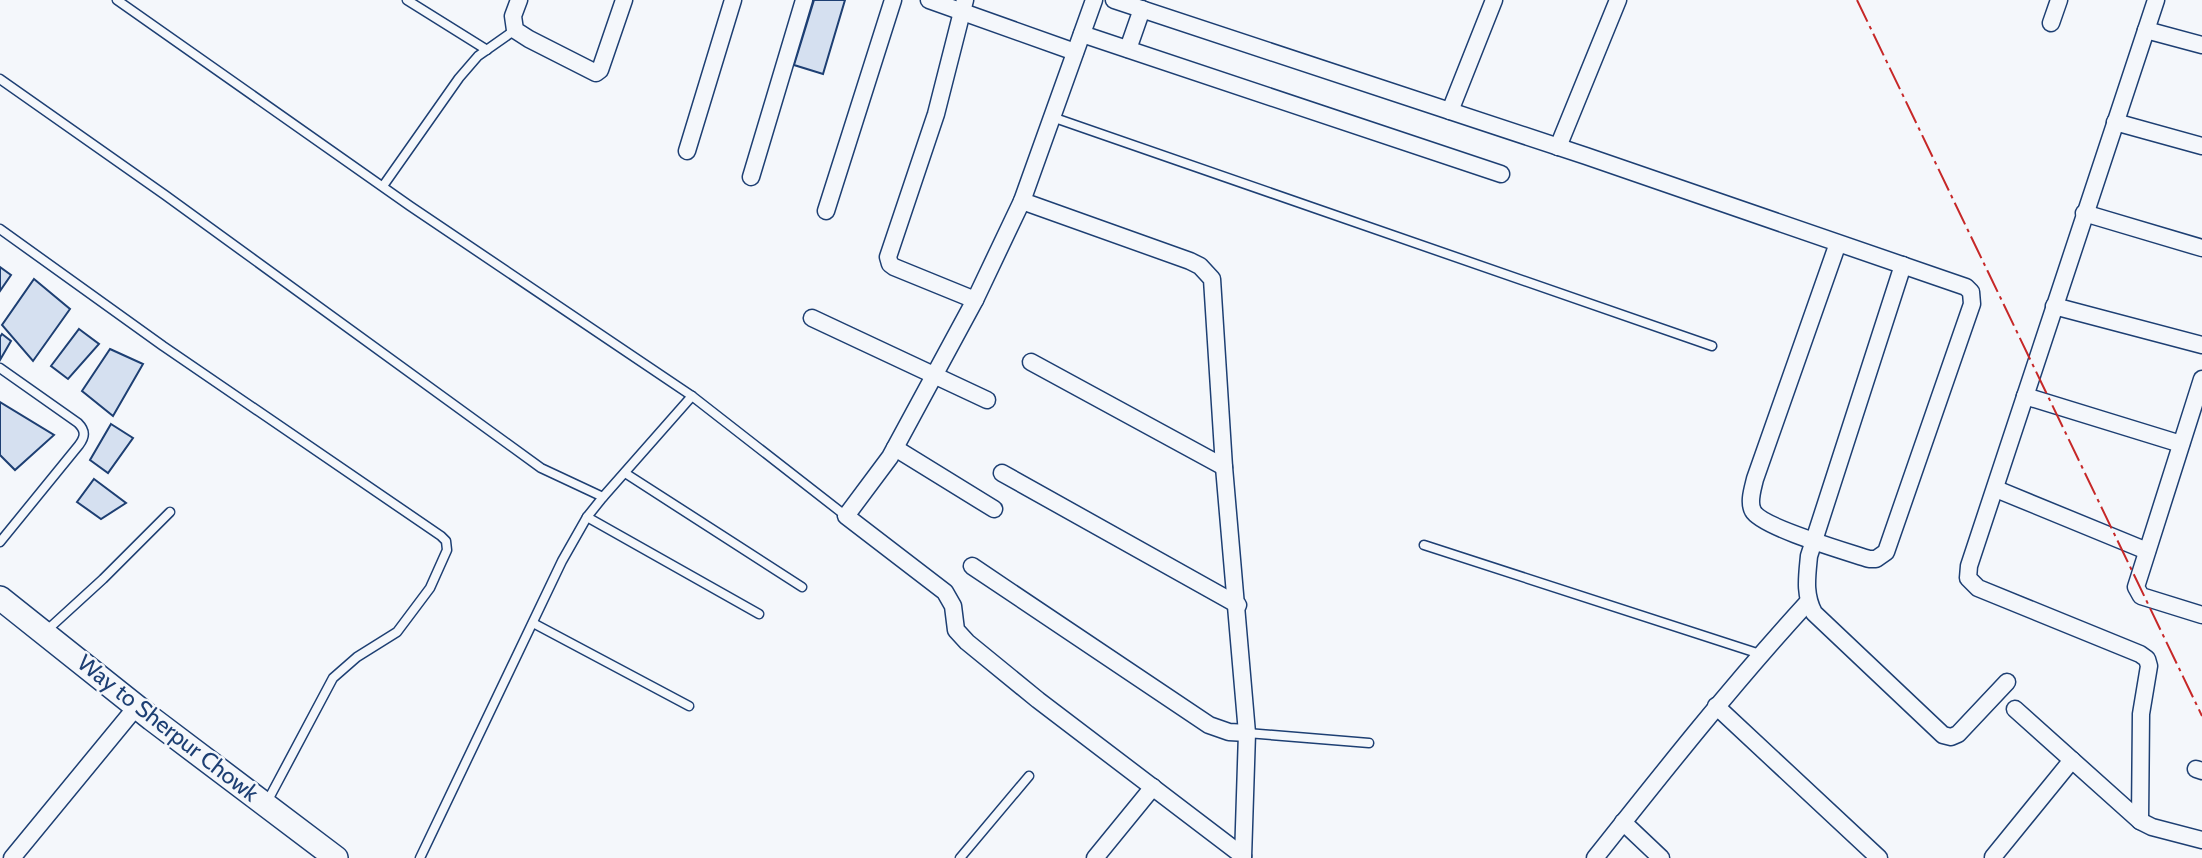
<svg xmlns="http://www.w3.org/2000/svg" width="2202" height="858" font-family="Cabin,sans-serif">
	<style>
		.building { fill: #d5e0f0; stroke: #1d3f73; stroke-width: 2 }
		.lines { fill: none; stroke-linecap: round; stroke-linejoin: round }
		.lane-casing { stroke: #1d3f73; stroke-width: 11 }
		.street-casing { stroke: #1d3f73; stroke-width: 19 }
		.secondary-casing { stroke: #1d3f73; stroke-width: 26 }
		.lane { stroke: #f4f7fb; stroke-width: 8 }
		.street { stroke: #f4f7fb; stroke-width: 16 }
		.secondary { stroke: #f4f7fb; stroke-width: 23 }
		.power { stroke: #c62828; stroke-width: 2; stroke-dasharray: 24 5 3.5 5; stroke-linecap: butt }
		.labels { text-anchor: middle; stroke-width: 5; stroke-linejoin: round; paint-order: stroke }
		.street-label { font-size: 23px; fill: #1d3f73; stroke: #f4f7fb }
	</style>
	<rect width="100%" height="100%" fill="#f4f7fb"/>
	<!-- building -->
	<g class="building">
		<polygon points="814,0 845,0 823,74 794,65"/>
		<polygon points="0,267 11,275 0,291"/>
		<polygon points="34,279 70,309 33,361 2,325"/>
		<polygon points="79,329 99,344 68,379 51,366"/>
		<polygon points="2,334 11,341 0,360 0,337"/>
		<polygon points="110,349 143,364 113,416 82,391"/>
		<polygon points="0,402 54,435 15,470 0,455"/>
		<polygon points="111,424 133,438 108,473 90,460"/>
		<polygon points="94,479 126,503 101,519 77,502"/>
	</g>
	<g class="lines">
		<!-- lane casing -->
		<g class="lane-casing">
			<g id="lane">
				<polyline points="117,0 410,206 692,396 846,516"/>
				<polyline points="407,0 487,50"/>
				<polyline points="0,79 165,195 541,468 603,497"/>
				<polyline points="1052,117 1712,346"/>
				<polyline points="383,186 459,78 478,56 515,30"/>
				<polyline points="0,229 163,346 441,536 446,541 447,550 430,588 397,632 357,657 333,678 267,802"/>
				<path d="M0,368L78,423C86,431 85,437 79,445L0,542"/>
				<polyline points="625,473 802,587"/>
				<polyline points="587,517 759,614"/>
				<polyline points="1424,545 1760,654"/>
				<polyline points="533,623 689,706"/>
				<polyline points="45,632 103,579 170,512"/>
				<polyline points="1247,733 1369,743"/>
				<polyline points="420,858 562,561 587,517 603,497 692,396"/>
				<polyline points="960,858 1029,776"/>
			</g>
		</g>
		<!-- street casing -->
		<g class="street-casing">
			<g id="street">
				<polyline points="519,0 513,16 515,30 529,39 596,73 600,70 624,0"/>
				<polyline points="929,0 1075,52"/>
				<polyline points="965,0 936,114 888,257 890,264 894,267 975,300"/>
				<polyline points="1094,0 1022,201 1190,261 1200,266 1212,279 1224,467 1247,733 1243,858"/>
				<path d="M1114,0L1586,156L1934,276L1966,287L1971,292L1972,304L1886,552L1876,559H1869C1848,552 1761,527 1753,511C1748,502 1753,488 1755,479L1838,243"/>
				<polyline points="2051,23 2059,0"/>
				<polyline points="2146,30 2202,45"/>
				<polyline points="1082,34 1501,174"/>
				<polyline points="1128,49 1142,9"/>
				<polyline points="1450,111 1494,0"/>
				<polyline points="2115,122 2202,146"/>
				<polyline points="1558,147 1618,0"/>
				<polyline points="687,151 733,0"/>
				<polyline points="751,177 804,0"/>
				<polyline points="1022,201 975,300 890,457 846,516 945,592 953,606 956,630 967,642 1038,700 1243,856"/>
				<polyline points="826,211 893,0"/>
				<polyline points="2084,213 2202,248"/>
				<path d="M1903,265L1809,556C1807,577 1804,594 1814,613L1943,735L1951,737L1958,734L2007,682"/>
				<polyline points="2054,306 2202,345"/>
				<polyline points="812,318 987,400"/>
				<polyline points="1031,362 1224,467"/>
				<polyline points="2202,379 2136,587 2141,596 2202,615"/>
				<polyline points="2025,396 2181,444"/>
				<polyline points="895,448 994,509"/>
				<polyline points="1002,473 1238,605"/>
				<polyline points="1996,489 2147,551"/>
				<polyline points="972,566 1209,725 1229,732 1247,733"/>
				<polyline points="1716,706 1879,858"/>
				<polyline points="2015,709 2140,821 2152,827 2202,840"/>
				<polyline points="2196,769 2202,771"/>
				<polyline points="2140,821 2141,714 2149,666 2147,659 2140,654 1978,588 1968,578 1969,566 2156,0"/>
				<polyline points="1623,822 1661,858"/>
				<polyline points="1993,857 2072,760"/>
				<polyline points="12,858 137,706"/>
				<polyline points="1095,858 1153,787"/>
				<path d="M1595,858C1664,771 1733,684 1808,602"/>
			</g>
		</g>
		<!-- secondary casing -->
		<g class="secondary-casing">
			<polyline id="secondary" points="0,598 152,719 336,858"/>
		</g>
		<!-- lane -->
		<use href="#lane" class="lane"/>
		<!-- street -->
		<use href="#street" class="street"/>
		<!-- secondary -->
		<use href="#secondary" class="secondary"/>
		<!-- power -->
		<polyline class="power" points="1857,0 2202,716"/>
	</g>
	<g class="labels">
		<!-- street labels -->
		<g class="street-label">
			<text transform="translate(168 728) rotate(38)" y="8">Way to Sherpur Chowk</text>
		</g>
	</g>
</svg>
